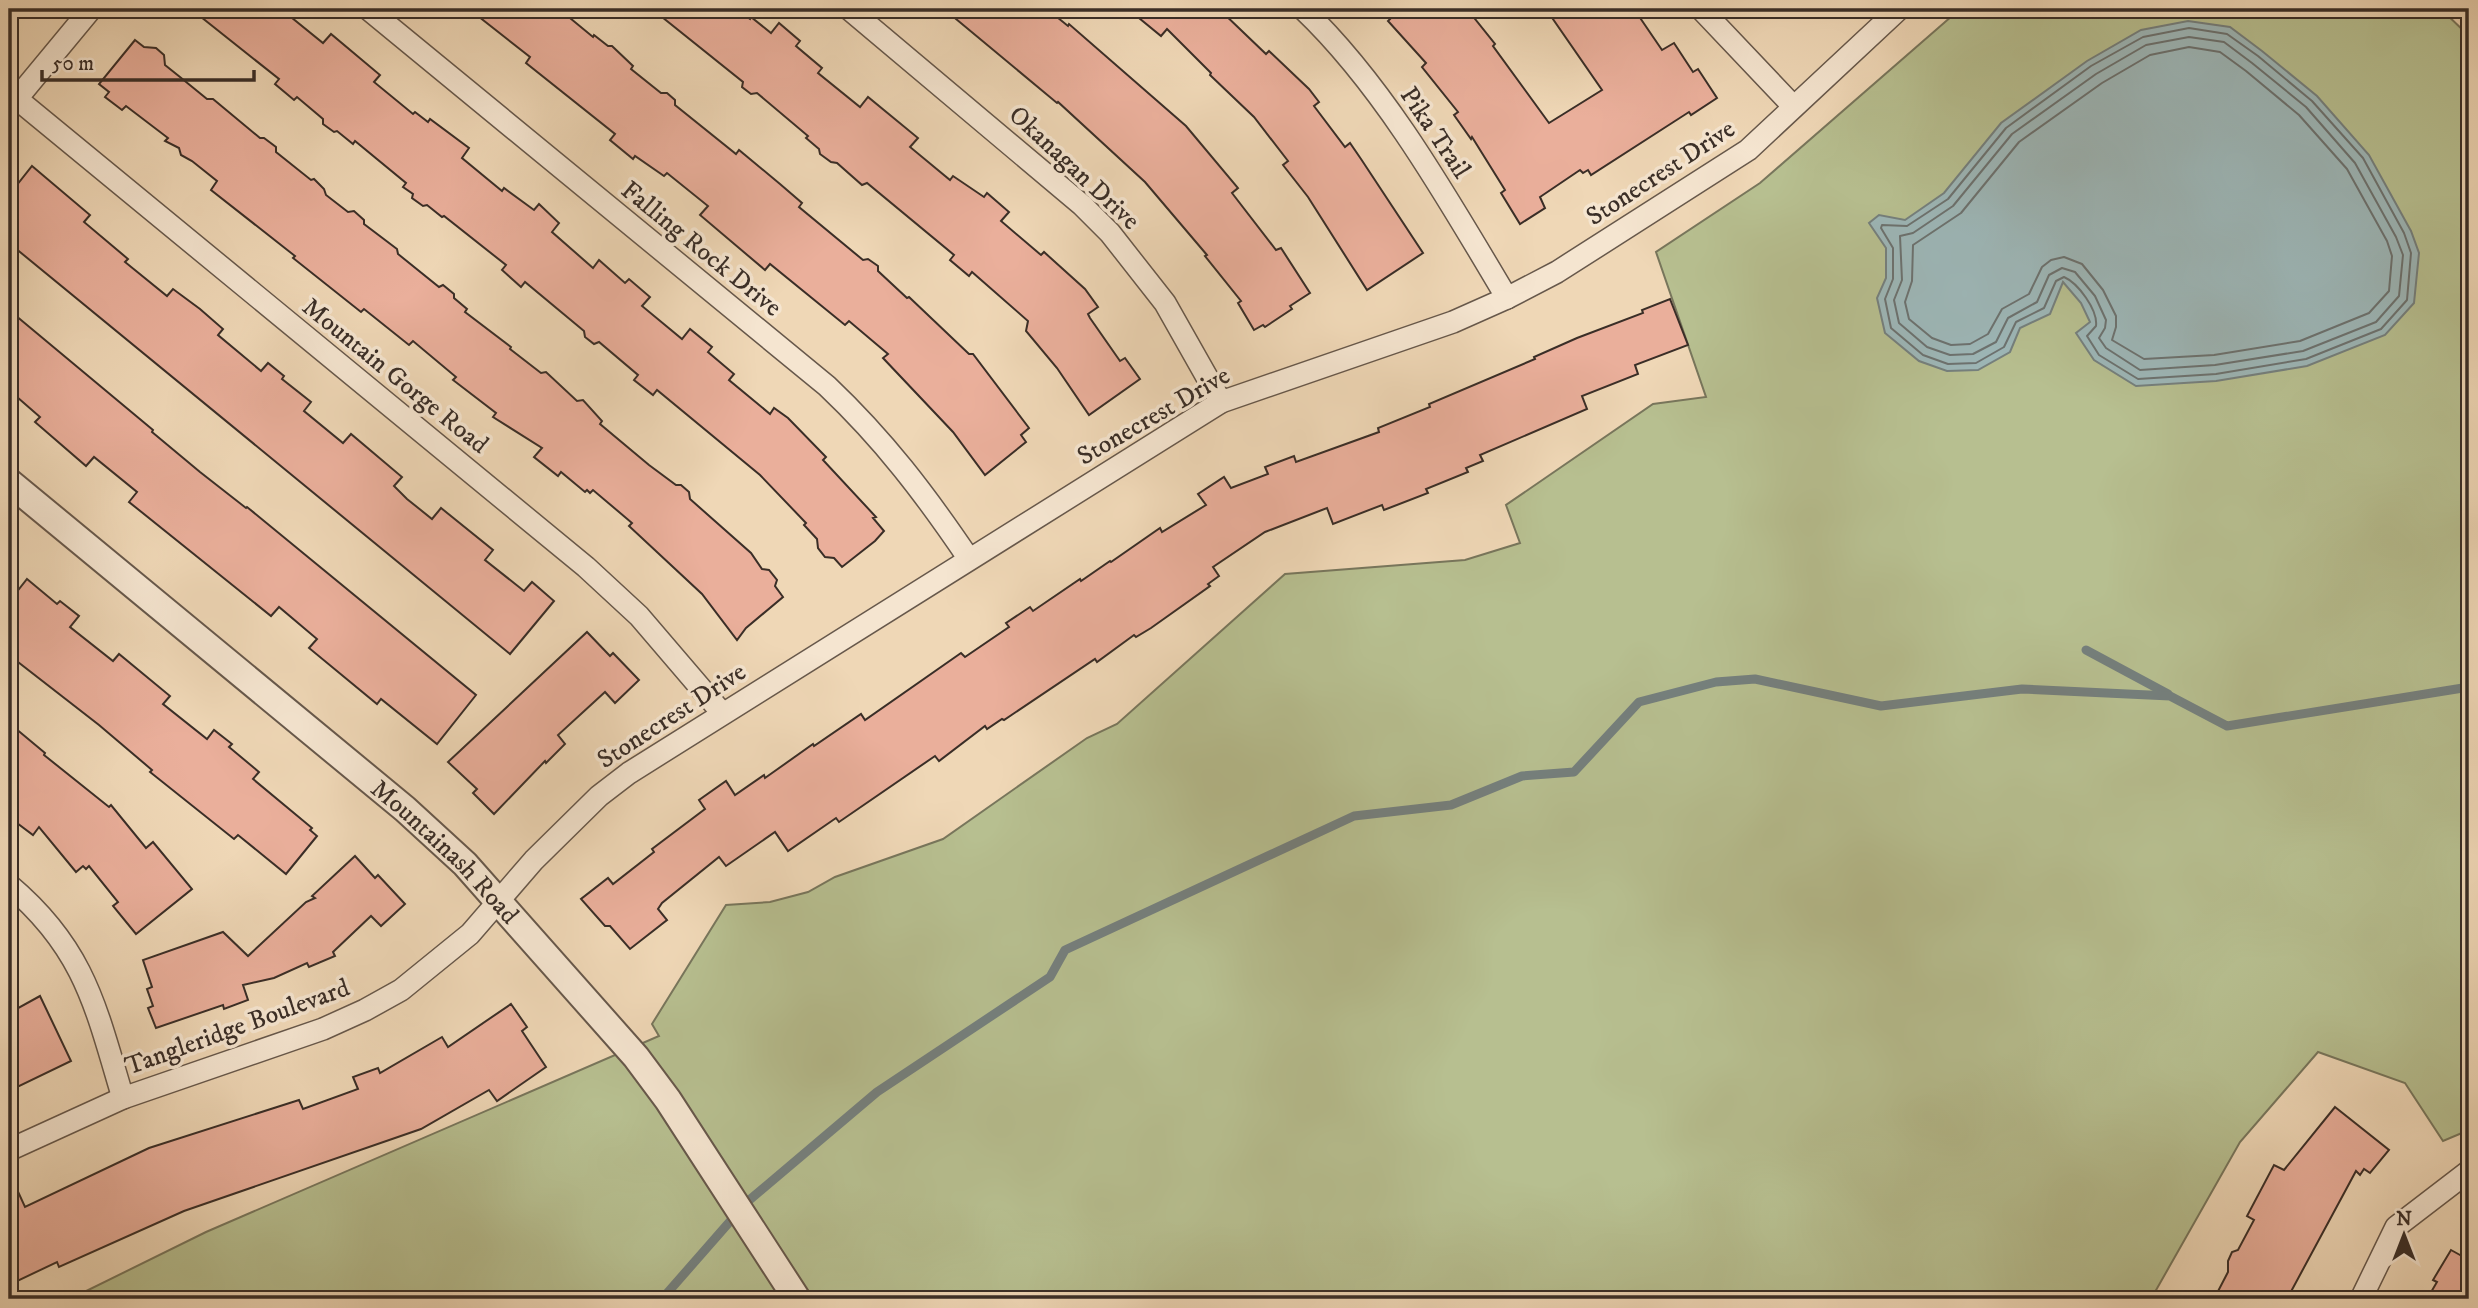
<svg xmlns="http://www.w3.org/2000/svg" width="2478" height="1308" font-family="'IM FELL DW Pica',serif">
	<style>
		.green { fill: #b7bf90; stroke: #78765c; stroke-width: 2 }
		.water { fill: #9db7b8; stroke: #75807e; stroke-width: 2 }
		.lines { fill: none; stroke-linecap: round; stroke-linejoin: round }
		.shore { stroke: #6c7270; stroke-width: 2 }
		.stream { stroke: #75807e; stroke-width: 9 }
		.building { fill: #eaaf9b; stroke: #3a2e27; stroke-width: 2 }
		.minor-casing { stroke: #67584b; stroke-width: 24 }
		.tertiary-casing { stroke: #67584b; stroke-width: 30 }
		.minor { stroke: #f5e5d0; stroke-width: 21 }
		.tertiary { stroke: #f5e5d0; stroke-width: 26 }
		.labels { text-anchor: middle; stroke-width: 7; stroke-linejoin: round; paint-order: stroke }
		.street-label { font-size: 26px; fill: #3a2e27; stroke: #f5e5d0 }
	</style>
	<rect width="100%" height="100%" fill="#efd7b6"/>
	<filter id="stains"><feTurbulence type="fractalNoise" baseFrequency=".00286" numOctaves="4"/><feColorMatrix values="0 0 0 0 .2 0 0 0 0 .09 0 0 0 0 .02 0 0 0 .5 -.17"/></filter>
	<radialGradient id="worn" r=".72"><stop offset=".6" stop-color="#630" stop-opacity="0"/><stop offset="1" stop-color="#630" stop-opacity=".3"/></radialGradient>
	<!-- green -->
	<polygon class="green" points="1960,9 2441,9 2469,36 2469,1130 2443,1141 2405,1083 2318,1052 2240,1142 2151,1299 70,1299 206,1232 659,1036 652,1024 726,905 770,902 808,892 835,877 943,839 1087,738 1117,724 1285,574 1465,560 1520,543 1506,505 1653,404 1706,397 1656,252 1760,183"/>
	<!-- water -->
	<polygon class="water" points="2188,21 2230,27 2262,51 2317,96 2369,155 2411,231 2419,253 2414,303 2385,335 2307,366 2216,381 2136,386 2094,360 2076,333 2090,322 2081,303 2063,282 2050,314 2020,328 2010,352 1978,370 1947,371 1919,361 1885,333 1877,298 1886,278 1886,248 1869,223 1879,215 1905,220 1944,193 2001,123 2087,61 2141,30"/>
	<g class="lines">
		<!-- shore -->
		<g class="shore">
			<path d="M2189,28L2227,34L2258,56L2312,101L2363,158L2404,233L2411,253L2407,300L2381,329L2306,359L2216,374L2138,379L2099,355L2087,336L2096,326C2098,310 2078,283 2064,277L2056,281L2044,308L2016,322L2004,347L1976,363L1948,364L1923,355L1891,328L1885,299L1893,279V248L1881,228L1882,225L1907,226L1948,199L2006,128L2091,66L2143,37Z"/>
			<polygon points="2189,37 2224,42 2252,63 2306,107 2355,163 2396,237 2403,255 2399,296 2376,322 2303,351 2215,365 2140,370 2106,348 2099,338 2105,328 2106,320 2095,296 2075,272 2062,268 2049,275 2037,302 2008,318 1996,342 1973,354 1950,355 1927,347 1899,323 1894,300 1902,280 1900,236 1913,233 1953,206 2012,134 2096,74 2146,45"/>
			<polygon points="2189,47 2220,52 2246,71 2299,115 2347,169 2387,241 2392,256 2389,291 2369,313 2300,341 2214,355 2144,359 2112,340 2116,327 2116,316 2103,290 2082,264 2064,257 2051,260 2042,267 2029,294 2002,309 1988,334 1970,344 1951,345 1932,338 1909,319 1905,302 1912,281 1913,245 1961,213 2019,142 2102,83 2150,55"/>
		</g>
		<!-- stream -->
		<g class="stream">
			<polyline points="2086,650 2168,694"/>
			<polyline points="662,1299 747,1202 877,1092 1050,977 1065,950 1354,816 1451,805 1522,776 1574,772 1639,702 1716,682 1755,679 1881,706 2022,689 2170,696 2227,726 2469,687"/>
		</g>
	</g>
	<!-- building -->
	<g class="building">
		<polygon points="191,9 281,9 323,43 331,34 380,75 374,82 413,114 415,112 428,122 430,119 469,148 462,158 502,191 504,188 534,210 539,204 559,223 552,232 593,268 599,260 625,283 629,279 650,297 642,306 682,339 690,329 712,347 708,352 734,374 729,380 770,414 774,408 788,418 826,457 823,460 876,517 873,518 884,531 875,541 842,567 834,558 825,557 818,548 817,539 804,525 806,523 760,475 657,390 653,395 634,380 638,375 599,342 594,344 585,337 584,331 525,282 521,287 502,270 506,265 444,216 442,217 427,205 423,206 412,198 413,194 403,187 406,183 355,141 353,144 337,131 334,132 323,124 323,119 297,97 294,100 275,84 279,79"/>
		<polygon points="469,9 559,9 593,37 594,35 608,46 612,46 633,66 631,69 661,93 667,93 675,100 675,105 736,154 739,150 780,184 802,203 799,207 863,260 868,259 878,266 878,271 907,298 909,297 969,354 973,354 1029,428 1021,435 1026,442 985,475 953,432 883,358 888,354 849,321 845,325 770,264 765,270 700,215 708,206 667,173 664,176 635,156 633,159 610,140 615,134 526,63 530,57"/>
		<polygon points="652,9 737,9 750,19 751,17 771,33 779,23 800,41 796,46 822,68 818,73 860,107 868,97 918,138 910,147 950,180 953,176 984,197 987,193 1009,212 1001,221 1041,255 1044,252 1085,289 1098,307 1088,314 1090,318 1120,361 1125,358 1140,379 1089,415 1057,368 1026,331 1028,321 972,272 969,276 950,260 954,255 867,183 862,185 837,163 831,162 820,154 819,149 806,138 808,136 757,93 751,94 742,87 743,82"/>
		<polygon points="944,9 1047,9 1068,26 1069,24 1186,126 1238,188 1232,193 1276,250 1281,248 1310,293 1290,306 1292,309 1265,327 1263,325 1254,330 1238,303 1241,301 1205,256 1207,255 1145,182 1058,102 1057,103"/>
		<polygon points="1128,9 1219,9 1266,54 1269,51 1309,89 1319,102 1314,106 1345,147 1350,143 1361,159 1423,253 1367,290 1308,197 1283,165 1288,161 1254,117 1210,75 1211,73 1167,29 1161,36"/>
		<polygon points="1400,9 1467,9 1495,44 1493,46 1549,123 1602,90 1546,9 1634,9 1662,50 1674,43 1693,72 1698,69 1717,98 1691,115 1689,112 1591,175 1588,170 1583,173 1580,170 1540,197 1545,208 1520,224 1501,193 1505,190 1472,137 1471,139 1454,115 1458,112 1422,67 1426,63 1388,21"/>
		<polygon points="135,40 144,47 156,48 164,55 165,65 180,77 207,99 213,99 260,138 264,138 276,147 276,152 311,180 314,179 324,189 326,195 348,212 354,211 364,220 364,224 397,249 398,254 439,287 443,285 454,294 454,298 467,309 465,312 511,347 510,349 541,373 546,372 577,401 583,400 602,421 600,424 649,465 676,485 681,485 689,492 690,499 751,553 762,569 769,570 777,580 775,586 783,597 746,628 737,640 702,594 629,526 632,523 593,490 590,493 587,490 585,492 561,472 558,476 534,457 542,448 493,417 496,413 453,380 456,377 413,341 409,345 364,309 361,312 293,258 295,256 211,190 217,181 192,161 181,155 179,148 165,141 168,138 126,106 122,110 105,97 109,92 99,84"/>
		<polygon points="32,166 90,215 84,222 128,259 125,262 167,296 173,289 200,309 223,329 218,335 261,371 268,363 284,376 282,379 311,402 304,411 343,443 351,434 402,477 394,486 407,499 432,519 441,508 493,550 485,560 524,591 532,582 554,601 510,654 9,243 9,195"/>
		<polygon points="1670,299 1688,345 1635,365 1638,374 1582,396 1587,409 1480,455 1483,461 1466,468 1468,472 1426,489 1428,493 1384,510 1382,505 1333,524 1327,508 1265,532 1213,567 1219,576 1208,584 1210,586 1151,628 1136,637 1134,635 1097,662 1095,659 1004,720 1002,719 987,729 985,726 939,761 935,756 839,822 836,818 788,851 775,832 726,866 719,857 662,903 658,909 667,920 630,949 610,926 605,926 581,899 608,878 613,884 654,852 652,849 705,809 699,800 726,781 735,795 764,775 765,778 813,744 814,746 861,714 865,720 961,653 965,657 1009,627 1006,623 1030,607 1033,611 1080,579 1081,581 1110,561 1111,562 1160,528 1162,532 1206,505 1198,494 1224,477 1231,488 1268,474 1265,467 1294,456 1296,462 1379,432 1378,428 1430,407 1429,404 1535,359 1534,357 1577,338 1643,313 1642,310"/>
		<polygon points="9,310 153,430 152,432 200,472 246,508 247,507 476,695 437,744 381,699 377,704 309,648 317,639 279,607 271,616 129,502 137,492 94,457 86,466 35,422 40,417 9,390"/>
		<polygon points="27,579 57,604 60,601 79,616 70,627 113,661 119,654 170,696 163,704 207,739 214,730 232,744 229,747 259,772 253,779 312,828 310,830 317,836 286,874 238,835 234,839 150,772 152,770 99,725 9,655 9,580 19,589"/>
		<polygon points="587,632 610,656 613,653 639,680 615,703 605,692 558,735 565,744 546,763 545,761 494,814 473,793 477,789 448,762"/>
		<polygon points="9,723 45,753 44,755 109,807 111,805 146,848 153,842 192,889 136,934 113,906 118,902 89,866 86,869 83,866 76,872 39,827 33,835 9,817"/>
		<polygon points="355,856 375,878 378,875 405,904 381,926 371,916 333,952 335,956 309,967 307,963 274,978 243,985 248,1000 224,1009 223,1005 156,1028 148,1008 153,1006 147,989 152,987 143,960 223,932 248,956 306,902 315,898 312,896"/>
		<polygon points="40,996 71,1061 9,1091 9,1013"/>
		<polygon points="511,1004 527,1027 522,1031 546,1067 497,1101 489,1090 421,1129 184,1211 59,1267 57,1262 9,1285 9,1172 25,1207 149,1148 299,1100 303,1109 358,1089 353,1077 378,1068 380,1073 442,1037 448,1047"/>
		<polygon points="2335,1107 2389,1150 2370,1173 2364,1169 2360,1175 2356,1171 2287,1299 2214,1299 2228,1272 2228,1261 2232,1252 2238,1250 2254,1220 2247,1216 2274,1165 2284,1170"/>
		<polygon points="2451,1250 2469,1260 2469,1299 2427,1299 2437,1282 2433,1280"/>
	</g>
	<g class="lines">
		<!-- minor casing -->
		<g class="minor-casing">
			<g id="minor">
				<path d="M368,9L827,386C884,440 925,494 969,559"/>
				<polyline points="849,9 1082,205 1110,233 1165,303 1221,402"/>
				<path d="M1303,9C1385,87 1449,201 1507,298"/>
				<polyline points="1701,9 1793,106"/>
				<polyline points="17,99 586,567 639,616 722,713"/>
				<polyline points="9,108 91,9"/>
				<path d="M9,885C85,949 96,1008 123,1098"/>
				<polyline points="9,1150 123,1098 323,1029 365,1010 401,990 470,934 534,860 599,796 629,773 1221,402 1453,322 1507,298 1557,272 1748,150 1899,9"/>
				<polyline points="2361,1299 2396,1227 2469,1171"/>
			</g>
		</g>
		<!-- tertiary casing -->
		<g class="tertiary-casing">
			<g id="tertiary">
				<path id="s1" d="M9,482L405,809L465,864L636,1057L668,1100L797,1299"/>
			</g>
		</g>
		<!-- minor -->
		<use href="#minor" class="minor"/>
		<!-- tertiary -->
		<use href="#tertiary" class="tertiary"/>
	</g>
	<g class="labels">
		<!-- street labels -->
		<g class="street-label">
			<text transform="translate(1436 132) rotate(56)" y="9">Pika Trail</text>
			<text transform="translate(1075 167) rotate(43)" y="9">Okanagan Drive</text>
			<text transform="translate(1660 172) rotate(-33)" y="9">Stonecrest Drive</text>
			<text transform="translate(702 248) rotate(39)" y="9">Falling Rock Drive</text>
			<text transform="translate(396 375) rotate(39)" y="9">Mountain Gorge Road</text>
			<text transform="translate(1153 415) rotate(-30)" y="9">Stonecrest Drive</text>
			<text transform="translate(671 715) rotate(-33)" y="9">Stonecrest Drive</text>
			<text dy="9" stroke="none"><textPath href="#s1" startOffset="572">Mountainash Road</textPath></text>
			<text transform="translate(237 1026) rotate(-20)" y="9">Tangleridge Boulevard</text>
		</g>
	</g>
	<!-- margin -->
	<rect width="2478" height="1308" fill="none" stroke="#efd7b6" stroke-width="35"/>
	<rect x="10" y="10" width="2457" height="1287" fill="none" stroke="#3a2e27" stroke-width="3.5"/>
	<rect x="18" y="18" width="2443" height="1273" fill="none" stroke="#3a2e27" stroke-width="2"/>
	<!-- north arrow -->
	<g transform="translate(2404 1235)" stroke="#f5e5d0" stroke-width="5" paint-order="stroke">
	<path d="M0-5L12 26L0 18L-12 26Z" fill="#3a2e27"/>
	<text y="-10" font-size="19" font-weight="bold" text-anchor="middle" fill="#3a2e27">N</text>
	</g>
	<!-- scale -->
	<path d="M42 70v10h212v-10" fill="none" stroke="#3a2e27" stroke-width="3.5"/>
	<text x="52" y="70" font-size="21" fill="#3a2e27" stroke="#f5e5d0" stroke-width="5" paint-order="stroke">50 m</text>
	<rect width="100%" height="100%" filter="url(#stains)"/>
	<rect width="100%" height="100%" fill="url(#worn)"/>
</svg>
